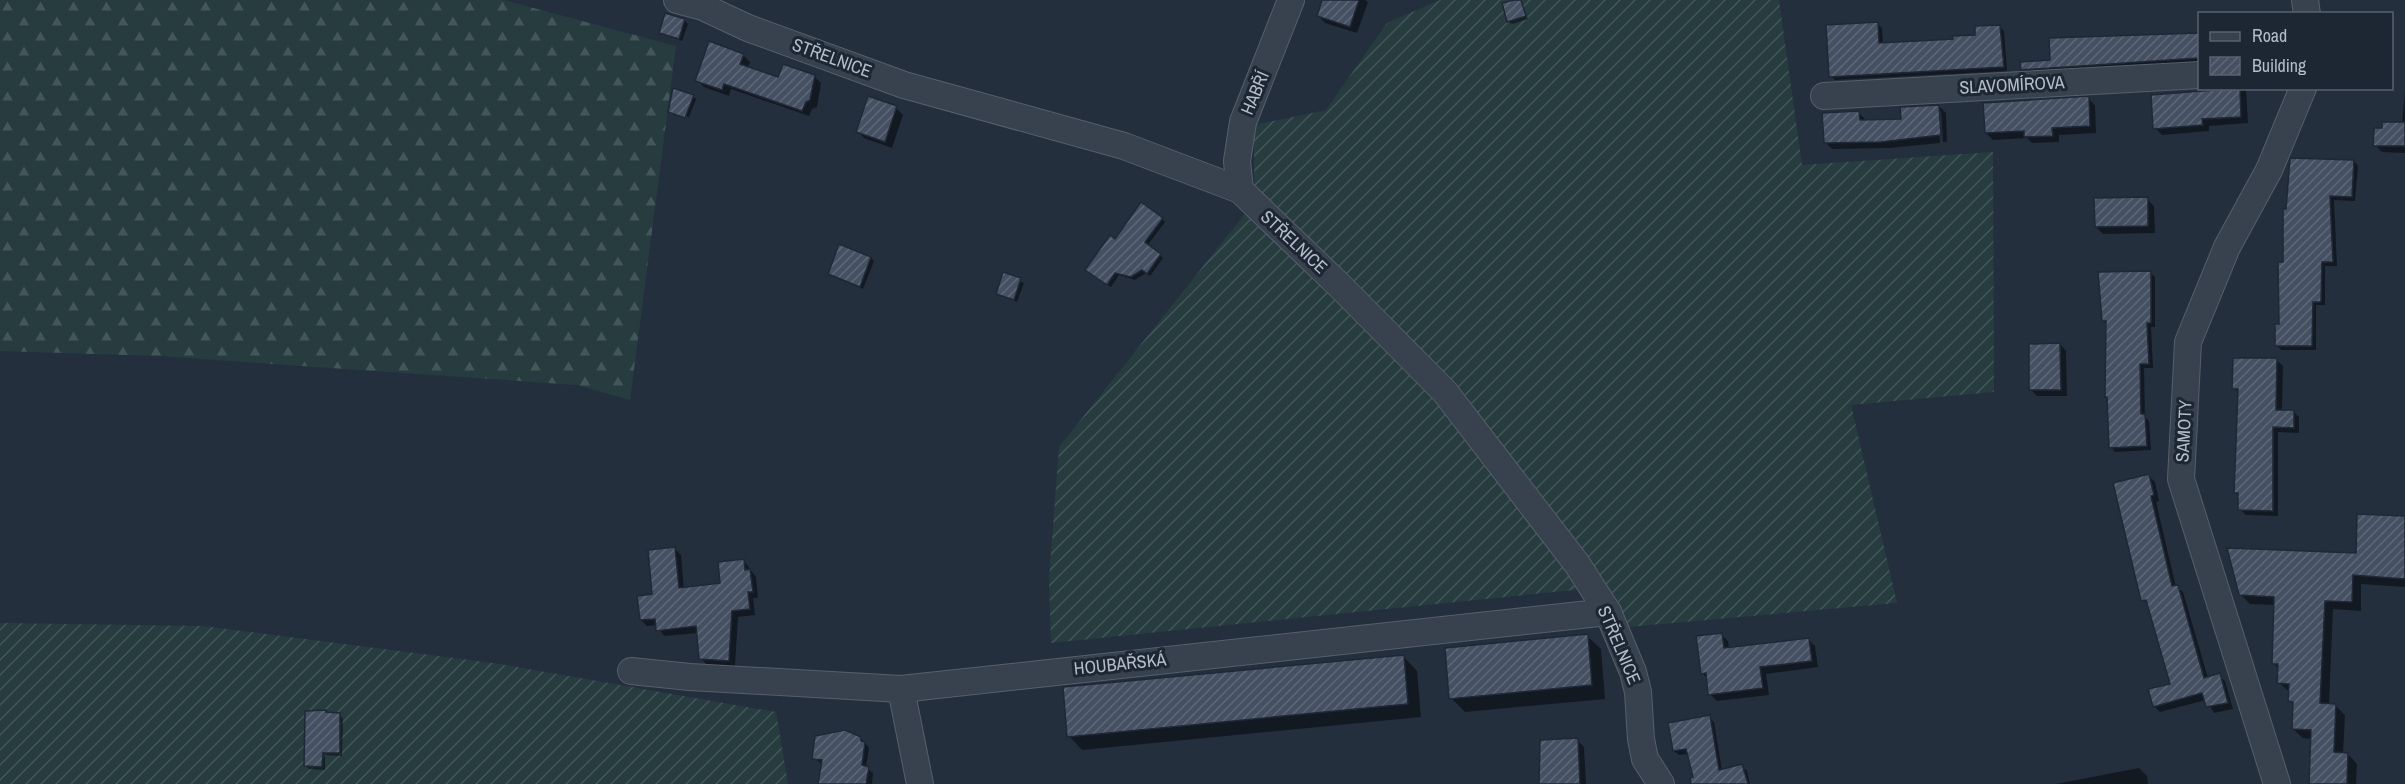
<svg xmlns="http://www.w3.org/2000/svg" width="2405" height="784" font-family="'Archivo Narrow',sans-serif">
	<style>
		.forest { fill: url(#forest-firs) }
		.garden { fill: url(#garden-furrows) }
		.shadow { fill: #0007 }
		.building { fill: url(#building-hatch); stroke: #1f2835; stroke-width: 1.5 }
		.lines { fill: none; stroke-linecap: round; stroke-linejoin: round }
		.street-casing { stroke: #565f6c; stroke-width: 28 }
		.street { stroke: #38414e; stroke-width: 26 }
		.labels { text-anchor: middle; stroke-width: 6; stroke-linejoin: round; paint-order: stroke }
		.street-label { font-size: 18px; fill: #b4bcc9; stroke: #1d2633 }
	</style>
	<defs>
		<pattern id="forest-firs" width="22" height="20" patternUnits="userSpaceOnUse" patternTransform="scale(1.5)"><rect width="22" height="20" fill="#263c3f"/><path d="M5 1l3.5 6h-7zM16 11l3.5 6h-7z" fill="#435659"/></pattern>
		<pattern id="garden-furrows" width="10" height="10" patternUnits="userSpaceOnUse" patternTransform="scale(1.5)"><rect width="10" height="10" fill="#263c3f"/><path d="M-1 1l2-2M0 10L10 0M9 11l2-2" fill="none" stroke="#435659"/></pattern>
		<pattern id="building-hatch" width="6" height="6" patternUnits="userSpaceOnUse" patternTransform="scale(1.5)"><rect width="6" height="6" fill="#455162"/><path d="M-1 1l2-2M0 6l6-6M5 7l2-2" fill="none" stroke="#5d6877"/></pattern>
	</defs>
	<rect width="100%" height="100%" fill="#242f3e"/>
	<!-- forest -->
	<polygon class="forest" points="0,0 503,0 676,46 630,400 577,385 158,356 0,351"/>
	<!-- garden -->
	<g class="garden">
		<polygon points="1440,0 1779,0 1802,165 1993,152 1994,392 1851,405 1897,603 1628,627 1604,587 1051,643 1049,579 1059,447 1248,210 1254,191 1254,125 1326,110 1387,23"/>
		<polygon points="0,623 203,626 493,663 776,712 788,784 0,784"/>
	</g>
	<!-- shadow -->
	<g class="shadow">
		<polygon points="1323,0 1365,0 1368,2 1357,33 1325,23 1318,16"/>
		<polygon points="1520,0 1528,19 1512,24 1508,21"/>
		<polygon points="684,20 688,24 682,41 660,33"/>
		<polygon points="1878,24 1882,28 1883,44 1954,40 1977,36 1999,26 2004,31 2007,71 1835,80 1831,76"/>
		<polygon points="2200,34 2200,67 2029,77 2022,69 2149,38"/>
		<polygon points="743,55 750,62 748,68 779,79 814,76 821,83 817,107 812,109 809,116 731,89 729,96 704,87 697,80"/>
		<polygon points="2209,88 2246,88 2248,123 2209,126 2209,131 2162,135 2155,128 2188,94"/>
		<polygon points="2405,91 2405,153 2382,152 2375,145 2402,124"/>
		<polygon points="693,96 696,99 689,117 671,111"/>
		<polygon points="2088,98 2095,105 2096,133 2059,135 2059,142 2032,143 2027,138 1993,140 1986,133"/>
		<polygon points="1939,106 1946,113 1947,142 1943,142 1941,111 1938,111 1940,143 1889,148 1832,149 1825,142 1859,113 1866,120 1902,120"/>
		<polygon points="896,108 903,115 892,148 864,138 858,132"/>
		<polygon points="2354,161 2358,166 2355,201 2334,200 2337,266 2325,266 2325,305 2316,305 2316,350 2281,350 2277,345 2281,326 2288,210"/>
		<polygon points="2147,199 2154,206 2155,233 2103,234 2096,227"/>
		<polygon points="1162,219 1165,222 1147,246 1163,258 1150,276 1146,273 1135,280 1119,275 1111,287 1090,273"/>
		<polygon points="871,258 874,261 863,289 829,273"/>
		<polygon points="2150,272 2155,277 2155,327 2151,327 2153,368 2144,368 2145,417 2149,421 2151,450 2115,452 2111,447 2106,396 2108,325 2103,321"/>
		<polygon points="1004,274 1024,283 1017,302 998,293"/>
		<polygon points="2060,344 2066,351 2067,396 2037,396 2030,389"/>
		<polygon points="2277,360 2283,366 2282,412 2293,411 2299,417 2299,433 2278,432 2278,516 2246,515 2240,509 2240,497 2235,492 2240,394 2234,388"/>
		<polygon points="2149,476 2155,482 2159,501 2156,502 2176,587 2183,592 2208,678 2219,675 2225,681 2233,709 2214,713 2206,700 2160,712 2154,706 2172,685 2150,607 2143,600"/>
		<polygon points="2405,517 2405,587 2361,584 2361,611 2333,609 2329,705 2335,705 2345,715 2343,754 2348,754 2357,764 2356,784 2314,784 2312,739 2303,738 2293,729 2294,705 2290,701 2290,692 2279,683 2279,669 2273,663 2275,605 2250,604 2240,594 2357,555"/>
		<polygon points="674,548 681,555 684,589 722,585 744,561 756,577 758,598 753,598 755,615 738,617 735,666 707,665 701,658 698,633 664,636 657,625 647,626 641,620"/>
		<polygon points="1721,634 1728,641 1729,649 1808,639 1815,646 1818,667 1766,674 1769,695 1717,701 1710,694 1708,679 1702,673"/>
		<polygon points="1587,636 1601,649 1605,699 1465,712 1451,698"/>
		<polygon points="1404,657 1417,671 1421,717 1082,750 1069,736"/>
		<polygon points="326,711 343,718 342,756 325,755 325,770 309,769 306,766"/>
		<polygon points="1709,717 1714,722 1722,771 1742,766 1747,771 1750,784 1696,784 1688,754 1679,755 1674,751"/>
		<polygon points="861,738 869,748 866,768 873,773 872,784 819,784 822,764 814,758"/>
		<polygon points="1577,740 1584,747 1586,784 1540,784 1539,760"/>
		<polygon points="2139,768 2147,776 2148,784 2056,784"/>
	</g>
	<!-- building -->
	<g class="building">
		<polygon points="1322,0 1359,0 1350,27 1317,16"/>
		<polygon points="1514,0 1521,0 1526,16 1507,22 1502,3"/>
		<polygon points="665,13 685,19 679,39 659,33"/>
		<polygon points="1878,22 1879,43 1953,39 1952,36 1975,35 1975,26 2000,25 2004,67 1829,77 1826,25"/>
		<polygon points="2199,33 2199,58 2021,70 2020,62 2050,60 2049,38"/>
		<polygon points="709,41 744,54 740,64 778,77 783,64 815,75 810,100 806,102 802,111 724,84 722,90 695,81"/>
		<polygon points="673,88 694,95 685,118 668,112"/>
		<polygon points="2240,88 2241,117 2202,119 2203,125 2153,129 2151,95"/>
		<polygon points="868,96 897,106 885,142 856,132"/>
		<polygon points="2089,96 2090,126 2052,128 2053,136 2024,137 2024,131 1985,133 1983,103"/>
		<polygon points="1939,105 1941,135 1881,142 1824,143 1822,113 1859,111 1860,120 1901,119 1900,107"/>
		<polygon points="2382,122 2405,122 2405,146 2373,146 2374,128 2382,128"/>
		<polygon points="2290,158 2354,160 2352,197 2330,196 2333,262 2322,262 2321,302 2313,302 2312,346 2275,346 2275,324 2279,324 2278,262 2283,262 2283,209 2286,209"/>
		<polygon points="2148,197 2148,226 2095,227 2094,198"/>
		<polygon points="1141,202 1163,218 1145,242 1161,254 1147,274 1142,270 1131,277 1115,273 1107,285 1085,270 1110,235 1115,239"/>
		<polygon points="839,244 871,257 860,287 828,274"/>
		<polygon points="2151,271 2151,323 2147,323 2149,364 2140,364 2141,414 2145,414 2147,446 2109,448 2107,397 2105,397 2106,321 2102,321 2098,272"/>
		<polygon points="1003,272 1021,278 1014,300 996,294"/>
		<polygon points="2060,343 2061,390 2029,390 2029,344"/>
		<polygon points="2233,358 2277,358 2276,410 2294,410 2294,428 2273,427 2273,511 2238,510 2238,493 2234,493 2238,389 2232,389"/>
		<polygon points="2149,474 2154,495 2151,496 2172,586 2178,585 2204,678 2220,673 2228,703 2206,707 2202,693 2153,707 2148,689 2170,684 2146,600 2141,601 2113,483"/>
		<polygon points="2357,514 2405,516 2405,579 2353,575 2352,602 2325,601 2320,703 2336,704 2334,752 2348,753 2347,784 2309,784 2311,730 2292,729 2293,702 2288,701 2289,684 2277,683 2278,664 2272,664 2274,597 2239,595 2227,548 2356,553"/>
		<polygon points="675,547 679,588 720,583 718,562 744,559 745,570 750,569 753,592 748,592 750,609 732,611 729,661 699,659 696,626 656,631 655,619 640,620 637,596 652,594 648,550"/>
		<polygon points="1722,633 1724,648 1809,638 1812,661 1760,667 1763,688 1708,695 1706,673 1701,674 1696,636"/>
		<polygon points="1588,634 1592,685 1449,699 1445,648"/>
		<polygon points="1404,655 1408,704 1067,737 1063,687"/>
		<polygon points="326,710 326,712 340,713 340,753 323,753 322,767 304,766 305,711"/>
		<polygon points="1710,715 1719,770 1742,764 1748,784 1691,784 1690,778 1693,777 1686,749 1673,751 1668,723"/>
		<polygon points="845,730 861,737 861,741 865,742 862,765 869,767 866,784 818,784 822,760 812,759 815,736"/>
		<polygon points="1578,738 1580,784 1539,784 1540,740"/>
	</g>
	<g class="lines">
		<!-- street casing -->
		<g class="street-casing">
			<g id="street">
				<polyline points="677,0 703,7 748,28 904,85 1124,146 1240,190 1340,286 1445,392 1577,564 1608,612 1633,672 1638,692 1641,739 1645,759 1661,784"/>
				<polyline points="2305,0 2307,14"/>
				<polyline points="1824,96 2200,75"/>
				<polyline points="1240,190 1237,161 1243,122 1291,0"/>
				<polyline points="631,671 690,677 901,689 1608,612"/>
				<polyline points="901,689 920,784"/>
				<polyline points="2277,784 2181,479 2188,342 2227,247 2269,170 2303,88"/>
			</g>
		</g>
		<!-- street -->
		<use href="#street" class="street"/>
	</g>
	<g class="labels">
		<!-- street labels -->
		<g class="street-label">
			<text transform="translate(832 58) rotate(20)" y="6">STŘELNICE</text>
			<text transform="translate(2012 85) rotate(-3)" y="6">SLAVOMÍROVA</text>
			<text transform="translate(1255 93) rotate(-67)" y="6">HABŘÍ</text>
			<text transform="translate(1294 242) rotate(43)" y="6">STŘELNICE</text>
			<text transform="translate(2184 431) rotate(-87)" y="6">SAMOTY</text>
			<text transform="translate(1619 645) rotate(67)" y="6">STŘELNICE</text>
			<text transform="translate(1120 664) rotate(-6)" y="6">HOUBAŘSKÁ</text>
		</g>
	</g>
	<!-- legend -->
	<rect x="2198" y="12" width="195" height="78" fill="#1d2633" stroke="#59626f" stroke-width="1.5"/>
	<rect x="2210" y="32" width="30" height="9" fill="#38414e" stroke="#59626f" stroke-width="1.5"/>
	<text x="2252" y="42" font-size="18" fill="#b4bcc9">Road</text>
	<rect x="2210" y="57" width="30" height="18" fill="url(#building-hatch)" stroke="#59626f" stroke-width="1.5"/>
	<text x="2252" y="72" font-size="18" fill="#b4bcc9">Building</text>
</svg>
